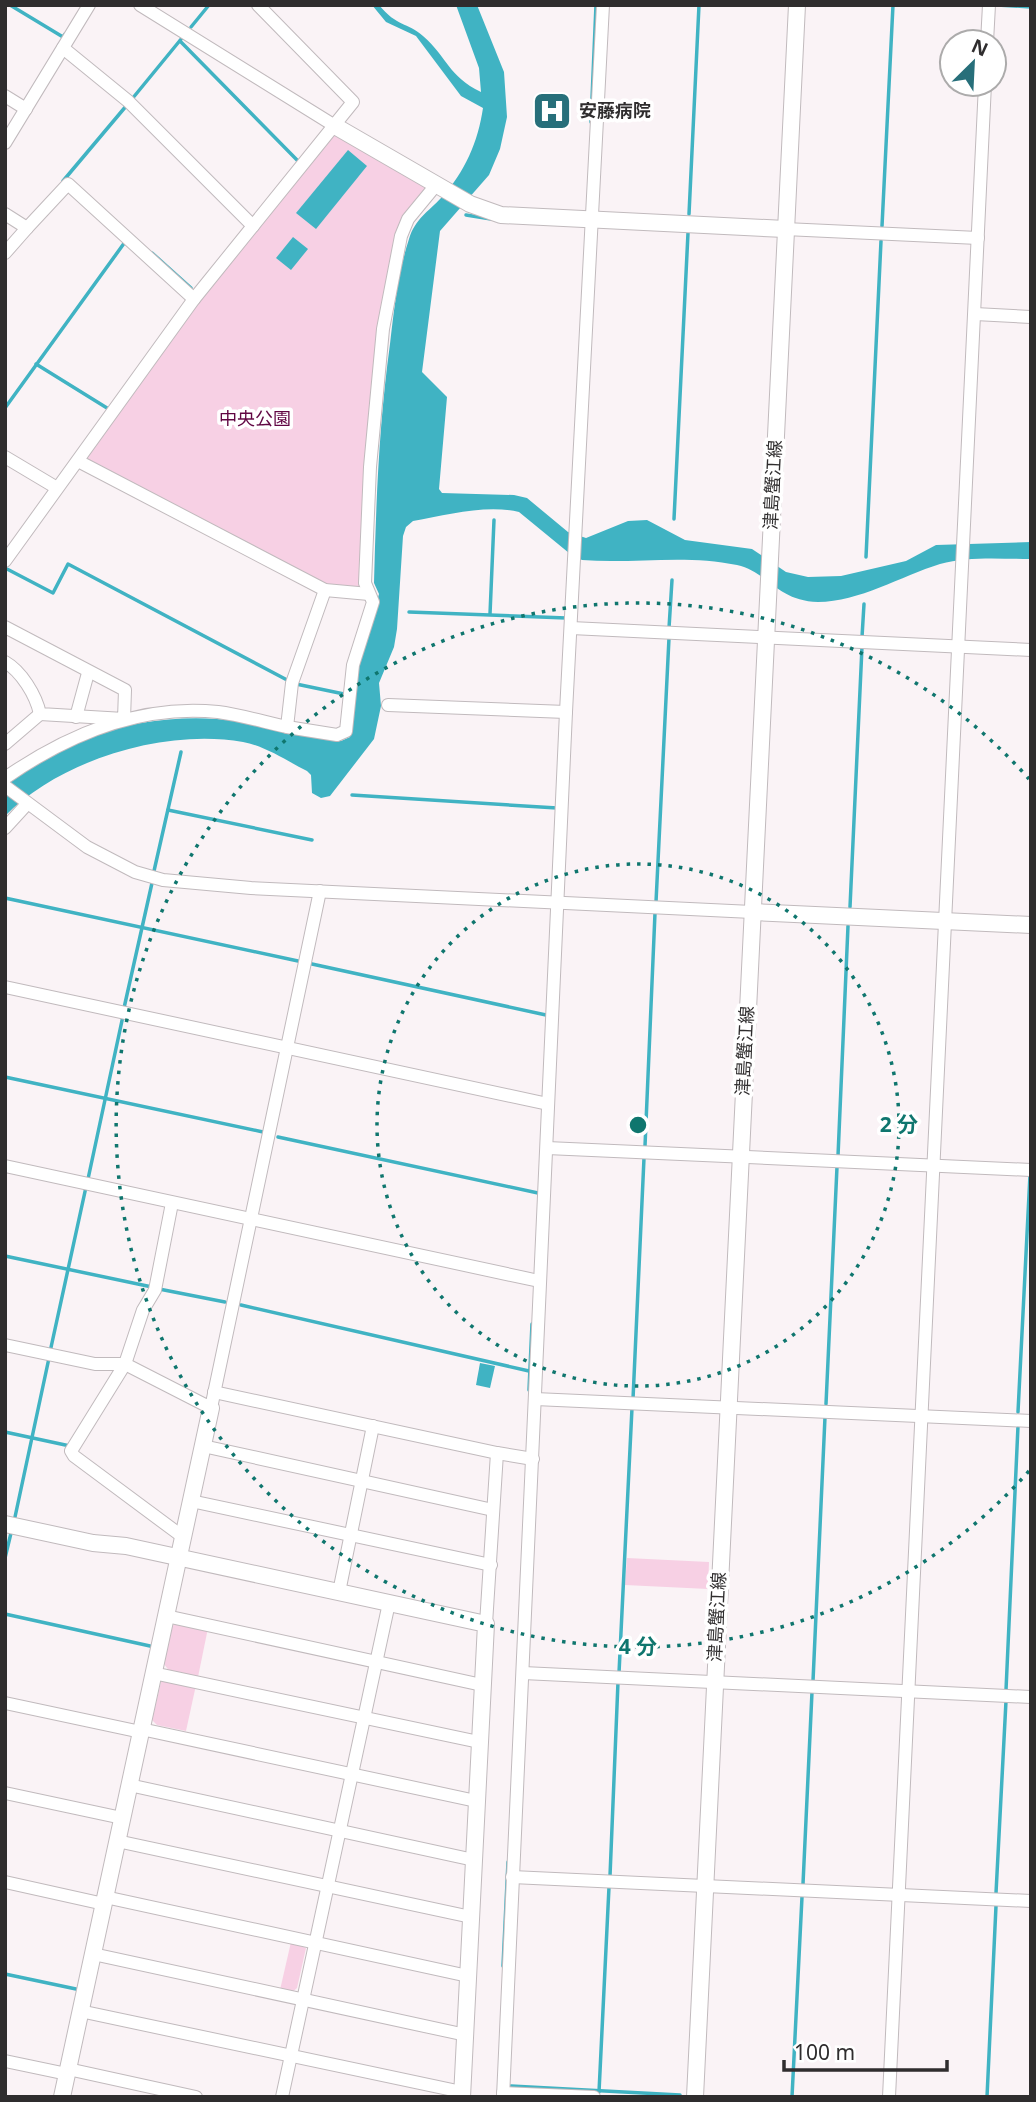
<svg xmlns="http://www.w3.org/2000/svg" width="1036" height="2102" font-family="'Noto Sans','Noto Sans JP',sans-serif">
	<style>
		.green { fill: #f7d0e4 }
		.water { fill: #40b3c3 }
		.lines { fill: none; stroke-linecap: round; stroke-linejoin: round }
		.stream { stroke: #40b3c3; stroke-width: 3.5 }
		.street-casing { stroke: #c1babd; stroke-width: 14 }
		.secondary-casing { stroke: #c1babd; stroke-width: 18 }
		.street { stroke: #fff; stroke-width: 12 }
		.secondary { stroke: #fff; stroke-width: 16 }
		.ring { fill: none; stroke: #0f766e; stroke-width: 3.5; stroke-dasharray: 3.5 7 }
		.labels { text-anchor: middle; stroke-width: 7; stroke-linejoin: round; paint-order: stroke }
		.poi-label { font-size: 18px; font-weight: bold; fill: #2f2d2e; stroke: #fff; text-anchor: start }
		.park-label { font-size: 18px; fill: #610643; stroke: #fff }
		.street-label { font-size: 18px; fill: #2f2d2e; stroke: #fff }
		.centre { fill: #0f766e; stroke: #fff; stroke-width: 3.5 }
		.ring-label { font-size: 21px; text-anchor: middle; font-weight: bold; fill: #0f766e; stroke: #fff; stroke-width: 7; stroke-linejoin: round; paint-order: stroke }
	</style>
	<rect width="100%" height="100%" fill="#faf3f6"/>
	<!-- green -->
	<g class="green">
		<polygon points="338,134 426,187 397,235 362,586 359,589 327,586 86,461 86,456 210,286 334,135"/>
		<polygon points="627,1558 709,1562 708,1589 625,1585"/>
		<polygon points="179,1622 208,1628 198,1677 170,1672 164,1664 172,1626"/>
		<polygon points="166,1678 196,1685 186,1731 157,1725 152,1720 161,1682"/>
		<polygon points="291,1942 306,1948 297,1988 291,1993 280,1990"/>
	</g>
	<!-- water -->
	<g class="water">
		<path d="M372,5H379C397,27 407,22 423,36C448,58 448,76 481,92L479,68L456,5H477L504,72L507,117L500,149L489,175L440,231L422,372L447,397L439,489L442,493L514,495L527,498L568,532L586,538L628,521L647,520L685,540L752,549L786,572L808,577L841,576L906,561L936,545L1031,542V559C1001,559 969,556 940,564C901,576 859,602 818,602C777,601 768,572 737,565C685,554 634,564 582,560L569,553L519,512C486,504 447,515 413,521L406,527L403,536L397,629L394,647L379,683L381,706L374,739L330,796L321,798L312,793L311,775L307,771C287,761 265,746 243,742C165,728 60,760 5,816V785C31,768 60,748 89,737C133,720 190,714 236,721C271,727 306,736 341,741L350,737L359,662L379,594L374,583C376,503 379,424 390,344C394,310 398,272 409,239C415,219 428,212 441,198C465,172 478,142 483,108L461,96L416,36L386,22Z"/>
		<polygon points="348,150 367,166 316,229 296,213"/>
		<polygon points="293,237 308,249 291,270 276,258"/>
		<polygon points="480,1363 495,1366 490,1388 476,1385"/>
	</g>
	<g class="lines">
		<!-- stream -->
		<g class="stream">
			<polyline points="10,5 63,37 65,34"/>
			<polyline points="997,5 1031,7"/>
			<polyline points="191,27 209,5"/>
			<polyline points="180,41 297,160"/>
			<polyline points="132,99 182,38"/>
			<polyline points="591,122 596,5"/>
			<polyline points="63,181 127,105"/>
			<polyline points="689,214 699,5"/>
			<polyline points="466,215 491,219"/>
			<polyline points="882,226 893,5"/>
			<polyline points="152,253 191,288"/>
			<polyline points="36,364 107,408"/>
			<polyline points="5,408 125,242"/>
			<polyline points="674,519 688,233"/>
			<polyline points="866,557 881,241"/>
			<polyline points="7,569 53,593 68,564 289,681"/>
			<polyline points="409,612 566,618"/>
			<polyline points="490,614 494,520"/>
			<polyline points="669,628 672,580"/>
			<polyline points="862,637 864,604"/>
			<polyline points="296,684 344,694"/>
			<polyline points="352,795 557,808"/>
			<polyline points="168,810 312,840"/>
			<polyline points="154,871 181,752"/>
			<polyline points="5,898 298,961"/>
			<polyline points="656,902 669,638"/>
			<polyline points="850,907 862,647"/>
			<polyline points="312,964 546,1015"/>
			<polyline points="124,1008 152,883"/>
			<polyline points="5,1077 263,1132"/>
			<polyline points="278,1137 538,1193"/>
			<polyline points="645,1146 655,913"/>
			<polyline points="838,1156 848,926"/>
			<polyline points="88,1179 123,1016"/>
			<polyline points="5,1256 152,1287"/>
			<polyline points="159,1289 225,1302"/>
			<polyline points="241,1305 529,1371"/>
			<polyline points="50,1352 86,1187"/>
			<polyline points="529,1390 532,1324"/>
			<polyline points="633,1399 644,1158"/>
			<polyline points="826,1404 837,1167"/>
			<polyline points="1018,1412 1030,1175"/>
			<polyline points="5,1432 70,1446"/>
			<polyline points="15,1517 49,1358"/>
			<polyline points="5,1558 11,1533"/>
			<polyline points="5,1614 150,1646"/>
			<polyline points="619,1673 632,1408"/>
			<polyline points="813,1681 825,1417"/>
			<polyline points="1006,1690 1018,1426"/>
			<polyline points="610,1876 618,1682"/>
			<polyline points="803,1884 812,1692"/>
			<polyline points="996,1893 1006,1701"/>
			<polyline points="503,1966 508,1862"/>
			<polyline points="5,1974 76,1989"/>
			<polyline points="511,2086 680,2095"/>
			<polyline points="599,2092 609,1887"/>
			<polyline points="792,2097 802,1897"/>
			<polyline points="987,2097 996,1906"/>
		</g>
		<!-- street casing -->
		<g class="street-casing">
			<g id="street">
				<polyline points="140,5 335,126"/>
				<polyline points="987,42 989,5"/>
				<polyline points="63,48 128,101 253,226"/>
				<polyline points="5,96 26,109"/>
				<polyline points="5,143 89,5"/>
				<polyline points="5,214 27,228 68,184 194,299"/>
				<polyline points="785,229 978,238"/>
				<polyline points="5,253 27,228"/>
				<polyline points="975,314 1031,317"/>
				<polyline points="5,457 57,488"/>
				<polyline points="78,461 325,590 369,594"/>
				<polyline points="5,561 194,299 353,102 258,5"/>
				<path d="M5,627L125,690L124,719L40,714C36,695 21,671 5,662"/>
				<polyline points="571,628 1031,650"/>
				<polyline points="388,705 566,712"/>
				<polyline points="76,717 88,673"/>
				<polyline points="287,727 337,735 346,731 353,665 373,602 365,583 370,467 383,329 401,236 408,219 436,185"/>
				<polyline points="5,744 40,714"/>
				<path d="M5,778C67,735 141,704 218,712C241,715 264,722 287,727L292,683L325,590"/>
				<polyline points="5,786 87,847 135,872 163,880 251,888 752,912"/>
				<polyline points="5,828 27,804"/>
				<polyline points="5,987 548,1104"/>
				<polyline points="547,1148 1031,1170"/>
				<polyline points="5,1166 539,1281"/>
				<polyline points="172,1203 155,1290 143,1310 125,1364 71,1451 74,1456 183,1537"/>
				<polyline points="5,1345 95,1364 125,1364 211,1408 320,891"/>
				<polyline points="214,1392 497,1453 486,1624"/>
				<polyline points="535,1399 1031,1421"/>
				<polyline points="203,1446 493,1510"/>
				<polyline points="497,1453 533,1459"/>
				<polyline points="191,1501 491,1565"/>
				<polyline points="339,1592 373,1426"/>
				<polyline points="166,1616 482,1685"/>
				<polyline points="153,1673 479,1742"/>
				<polyline points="523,1673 1031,1697"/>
				<polyline points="5,1703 141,1732"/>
				<polyline points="141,1729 476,1801"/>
				<polyline points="129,1785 474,1860"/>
				<polyline points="5,1793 122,1818"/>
				<polyline points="117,1841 471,1917"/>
				<polyline points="512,1877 1031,1901"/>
				<polyline points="5,1882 104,1904"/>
				<polyline points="105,1897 468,1976"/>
				<polyline points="93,1954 466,2035"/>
				<polyline points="80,2011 462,2092"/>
				<polyline points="5,2061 67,2074"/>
				<polyline points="68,2069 196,2097"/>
				<polyline points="503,2093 594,2097"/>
				<polyline points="282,2097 389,1603"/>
				<polyline points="503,2097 566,712 603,5"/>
				<polyline points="889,2097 985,84"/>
			</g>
		</g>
		<!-- secondary casing -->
		<g class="secondary-casing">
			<g id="secondary">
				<polyline points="335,126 470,204 501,215 785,229"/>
				<polyline points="752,912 1031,925"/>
				<polyline points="5,1524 93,1543 126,1546 486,1624 462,2097"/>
				<polyline points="62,2097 211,1408"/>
				<polyline points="695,2097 797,5"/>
			</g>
		</g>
		<!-- street -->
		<use href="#street" class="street"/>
		<!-- secondary -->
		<use href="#secondary" class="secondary"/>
	</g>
	<!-- distance rings -->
	<g class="ring">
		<circle cx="638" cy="1125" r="261"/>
		<path d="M1029 1471A522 522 0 1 1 1029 779"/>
	</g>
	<!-- icons -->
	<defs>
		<g id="hospital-square" transform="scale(2.0125)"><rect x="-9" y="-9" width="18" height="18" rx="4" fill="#276f7a" stroke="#fff"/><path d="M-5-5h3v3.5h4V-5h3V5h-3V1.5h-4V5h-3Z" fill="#fff"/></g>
	</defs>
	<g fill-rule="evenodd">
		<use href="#hospital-square" x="552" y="111"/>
	</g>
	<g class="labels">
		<!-- poi labels -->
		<g class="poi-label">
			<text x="579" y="117">安藤病院</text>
		</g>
		<!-- park labels -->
		<g class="park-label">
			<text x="255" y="425">中央公園</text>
		</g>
		<!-- street labels -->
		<g class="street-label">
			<text transform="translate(773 485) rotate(-87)" y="6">津島蟹江線</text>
			<text transform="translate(745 1051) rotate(-87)" y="6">津島蟹江線</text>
			<text transform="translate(717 1617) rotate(-87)" y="6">津島蟹江線</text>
		</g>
	</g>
	<circle cx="638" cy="1125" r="10" class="centre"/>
	<g class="ring-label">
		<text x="899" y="1132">2 分</text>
		<text x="638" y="1654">4 分</text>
	</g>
	<!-- border -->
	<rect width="1036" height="2102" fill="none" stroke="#2f2d2e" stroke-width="14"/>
	<!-- north arrow -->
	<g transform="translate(973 63) rotate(24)"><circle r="33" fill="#ffffff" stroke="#acabab" stroke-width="2"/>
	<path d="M0-5L12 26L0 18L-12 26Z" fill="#276f7a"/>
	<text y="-10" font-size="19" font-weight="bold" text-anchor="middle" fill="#2f2d2e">N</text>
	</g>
	<!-- scale -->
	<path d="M784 2060v10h163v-10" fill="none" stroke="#2f2d2e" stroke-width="3.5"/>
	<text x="794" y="2060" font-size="21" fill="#2f2d2e" stroke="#ffffff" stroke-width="5" paint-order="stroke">100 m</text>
</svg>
